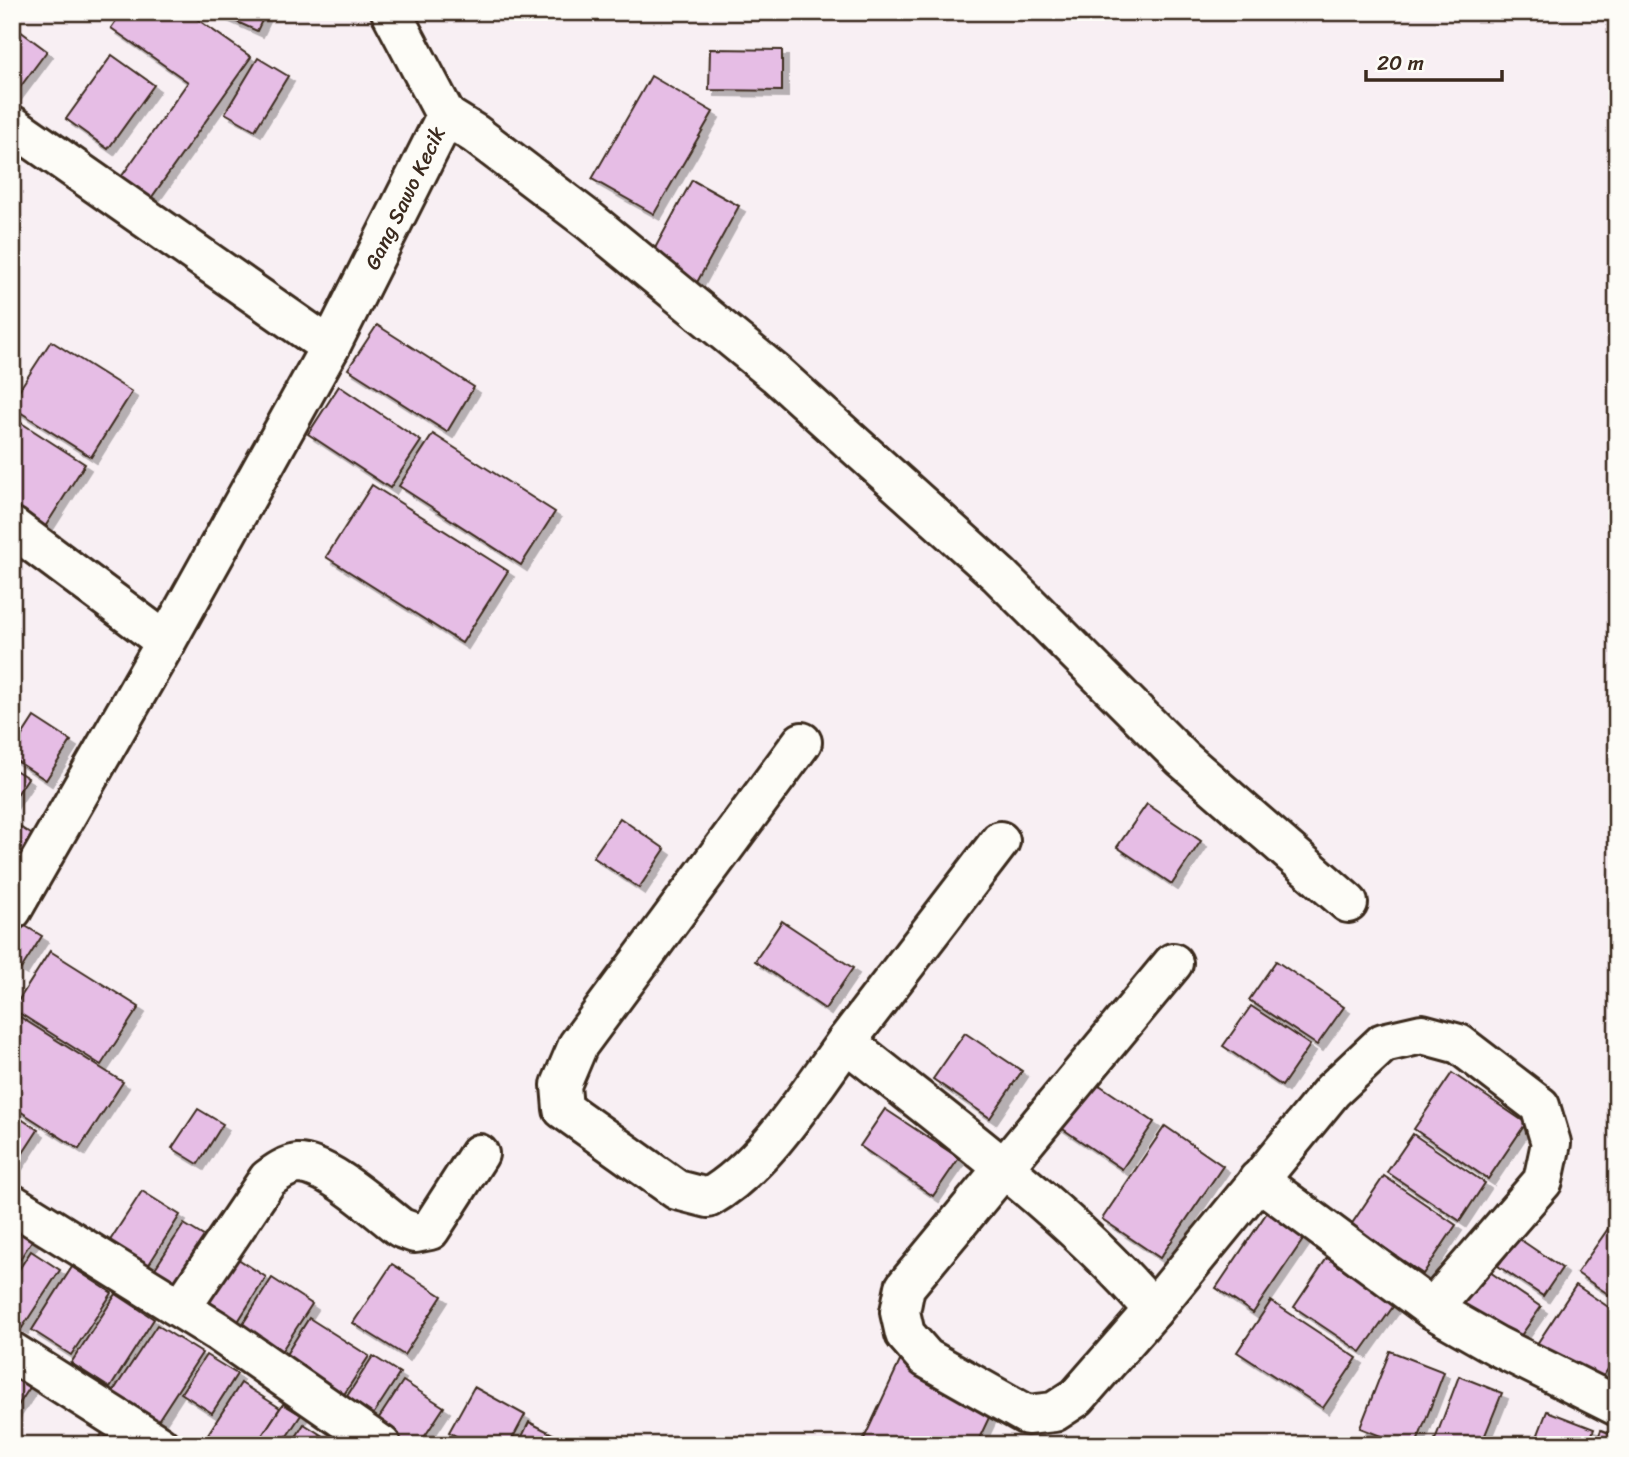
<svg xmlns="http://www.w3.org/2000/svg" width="1629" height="1457" font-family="Sriracha,sans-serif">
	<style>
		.building { fill: #e6bde5; stroke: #3b2a1e; stroke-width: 2; filter: url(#shadow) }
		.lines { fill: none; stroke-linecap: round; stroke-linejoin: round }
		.street-casing { stroke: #3b2a1e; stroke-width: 44 }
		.street { stroke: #fdfcf7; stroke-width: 38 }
		.labels { text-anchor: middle; stroke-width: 5; stroke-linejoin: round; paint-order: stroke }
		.street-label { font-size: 21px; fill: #3b2a1e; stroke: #fdfcf7 }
	</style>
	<defs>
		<filter id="shadow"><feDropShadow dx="6" dy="6" stdDeviation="0" flood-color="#0004"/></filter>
	</defs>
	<rect width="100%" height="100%" fill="#f8eff3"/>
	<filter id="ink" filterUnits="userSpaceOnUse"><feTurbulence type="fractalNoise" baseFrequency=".0143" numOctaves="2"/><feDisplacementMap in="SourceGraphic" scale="14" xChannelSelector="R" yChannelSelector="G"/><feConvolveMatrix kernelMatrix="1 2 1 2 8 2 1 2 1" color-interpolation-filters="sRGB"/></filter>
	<g filter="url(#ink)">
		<!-- building -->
		<g class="building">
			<polygon points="122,12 187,12 251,57 149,201 119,180 188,82 111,28"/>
			<polygon points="215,12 266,12 257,31"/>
			<polygon points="12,25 47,51 12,98"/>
			<polygon points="710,49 782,50 782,91 709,90"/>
			<polygon points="112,55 154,85 108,149 66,119"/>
			<polygon points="258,58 288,76 255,130 225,113"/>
			<polygon points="651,76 713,112 654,214 592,179"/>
			<polygon points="692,180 739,206 695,286 648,261"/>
			<polygon points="377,325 474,387 447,432 348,369"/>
			<polygon points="51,341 132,392 91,457 12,407 12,401"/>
			<polygon points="339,386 421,441 390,488 308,434"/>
			<polygon points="12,417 85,464 43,530 12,511"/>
			<polygon points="433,434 555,512 521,565 399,486"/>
			<polygon points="372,485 508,571 462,643 326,557"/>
			<polygon points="34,717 71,741 46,780 12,758 12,751"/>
			<polygon points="12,768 28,778 12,802"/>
			<polygon points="1147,804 1201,841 1172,884 1117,847"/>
			<polygon points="620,818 665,849 639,888 593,857"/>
			<polygon points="12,822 42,841 22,872 12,866"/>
			<polygon points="17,921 42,936 21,969 12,964 12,928"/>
			<polygon points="782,921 853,968 825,1009 755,961"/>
			<polygon points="50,951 139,1007 101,1065 13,1009"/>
			<polygon points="1276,961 1344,1007 1317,1045 1249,1000"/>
			<polygon points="1251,1006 1310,1045 1282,1086 1223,1046"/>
			<polygon points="20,1017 123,1082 79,1149 12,1106 12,1029"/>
			<polygon points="965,1033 1022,1071 990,1118 933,1079"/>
			<polygon points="1452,1073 1526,1123 1488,1179 1414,1129"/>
			<polygon points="1083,1074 1154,1122 1122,1169 1051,1121"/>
			<polygon points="198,1109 223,1124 198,1164 172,1148"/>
			<polygon points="885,1109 959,1158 933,1196 860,1146"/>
			<polygon points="12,1113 38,1130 12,1170"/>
			<polygon points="1165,1126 1223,1166 1160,1258 1102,1219"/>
			<polygon points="1413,1134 1485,1183 1460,1221 1387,1172"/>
			<polygon points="1384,1176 1456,1225 1423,1274 1351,1225"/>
			<polygon points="142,1191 180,1215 148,1266 109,1242"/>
			<polygon points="1272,1205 1309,1231 1253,1313 1216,1288"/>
			<polygon points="1617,1216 1617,1300 1577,1273"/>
			<polygon points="12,1222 35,1236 12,1271"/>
			<polygon points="184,1224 215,1243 185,1290 154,1270"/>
			<polygon points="1518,1238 1562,1268 1543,1296 1498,1266"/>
			<polygon points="31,1251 60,1270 22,1328 12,1322 12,1280"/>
			<polygon points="229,1253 266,1277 232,1331 195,1307"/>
			<polygon points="1327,1258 1395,1304 1361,1352 1294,1307"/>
			<polygon points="392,1264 442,1296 404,1355 353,1323"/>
			<polygon points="72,1267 112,1293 71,1355 32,1330"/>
			<polygon points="1487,1270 1541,1307 1515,1344 1461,1307"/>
			<polygon points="272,1278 312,1304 277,1358 237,1333"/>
			<polygon points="1576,1285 1617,1313 1617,1356 1593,1391 1533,1350"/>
			<polygon points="116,1294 154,1319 110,1388 71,1363"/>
			<polygon points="1271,1301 1357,1358 1323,1408 1237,1352"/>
			<polygon points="309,1318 369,1356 341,1399 282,1361"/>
			<polygon points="157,1325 202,1353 157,1422 112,1393"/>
			<polygon points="1390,1351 1444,1372 1416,1445 1404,1445 1360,1428"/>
			<polygon points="206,1355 237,1374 212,1413 181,1393"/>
			<polygon points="373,1356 400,1373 369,1421 342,1404"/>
			<polygon points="12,1359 38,1375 12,1415"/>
			<polygon points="900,1361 995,1405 976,1445 861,1445"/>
			<polygon points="1459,1376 1502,1393 1481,1445 1433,1445"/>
			<polygon points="403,1381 444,1407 419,1445 408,1445 375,1424"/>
			<polygon points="241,1383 280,1408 256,1445 225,1445 208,1434"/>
			<polygon points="474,1387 525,1415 509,1445 472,1445 449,1432"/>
			<polygon points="283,1404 301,1415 281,1445 265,1445 259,1440"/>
			<polygon points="1547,1411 1594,1429 1588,1445 1534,1445"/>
			<polygon points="112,1418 155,1445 95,1445"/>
			<polygon points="529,1422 574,1445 518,1445"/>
			<polygon points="304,1424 337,1445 291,1445"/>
			<polygon points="1601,1430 1617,1436 1617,1445 1595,1445"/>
		</g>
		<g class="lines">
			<!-- street casing -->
			<g class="street-casing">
				<g id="street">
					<polyline points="446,116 475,134 591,222 776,374 999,575 1183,759 1348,903"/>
					<polyline points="12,125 330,347 166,642 12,527"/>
					<polyline points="330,347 446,116 391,12"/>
					<path d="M802,742L578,1045L561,1085L563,1109L677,1190L708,1198C764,1166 808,1094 846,1042C947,1124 1069,1211 1153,1310L1332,1091L1383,1043L1422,1034L1459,1044L1540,1106L1551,1143L1543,1181L1432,1309"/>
					<polyline points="12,910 166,642"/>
					<polyline points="846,1042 1000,841"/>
					<polyline points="1258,1180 1432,1309 1497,1346 1617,1406"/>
					<polyline points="12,1204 217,1331 381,1445"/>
					<path d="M181,1308L268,1179C276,1173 287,1165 298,1164C328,1164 377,1210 401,1228L415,1233L430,1230L479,1154"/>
					<polyline points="1153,1310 1077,1397 1054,1412 1027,1415 926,1358 905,1334 900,1312 905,1287 1173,963"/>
					<polyline points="12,1352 159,1445"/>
				</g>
			</g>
			<!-- street -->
			<use href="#street" class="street"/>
		</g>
	</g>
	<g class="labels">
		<!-- street labels -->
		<g class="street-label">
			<text transform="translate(405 198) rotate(-64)" y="7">Gang Sawo Kecik</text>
		</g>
	</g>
	<!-- margin -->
	<rect width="1629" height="1457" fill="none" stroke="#fdfcf7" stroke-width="42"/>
	<rect x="21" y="21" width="1587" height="1415" fill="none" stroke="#3b2a1e" stroke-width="2.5" filter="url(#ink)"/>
	<!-- scale -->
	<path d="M1366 70v10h136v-10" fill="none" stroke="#3b2a1e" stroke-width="3.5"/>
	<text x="1377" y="70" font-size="21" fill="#3b2a1e" stroke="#fdfcf7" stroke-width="5" paint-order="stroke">20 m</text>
</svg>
